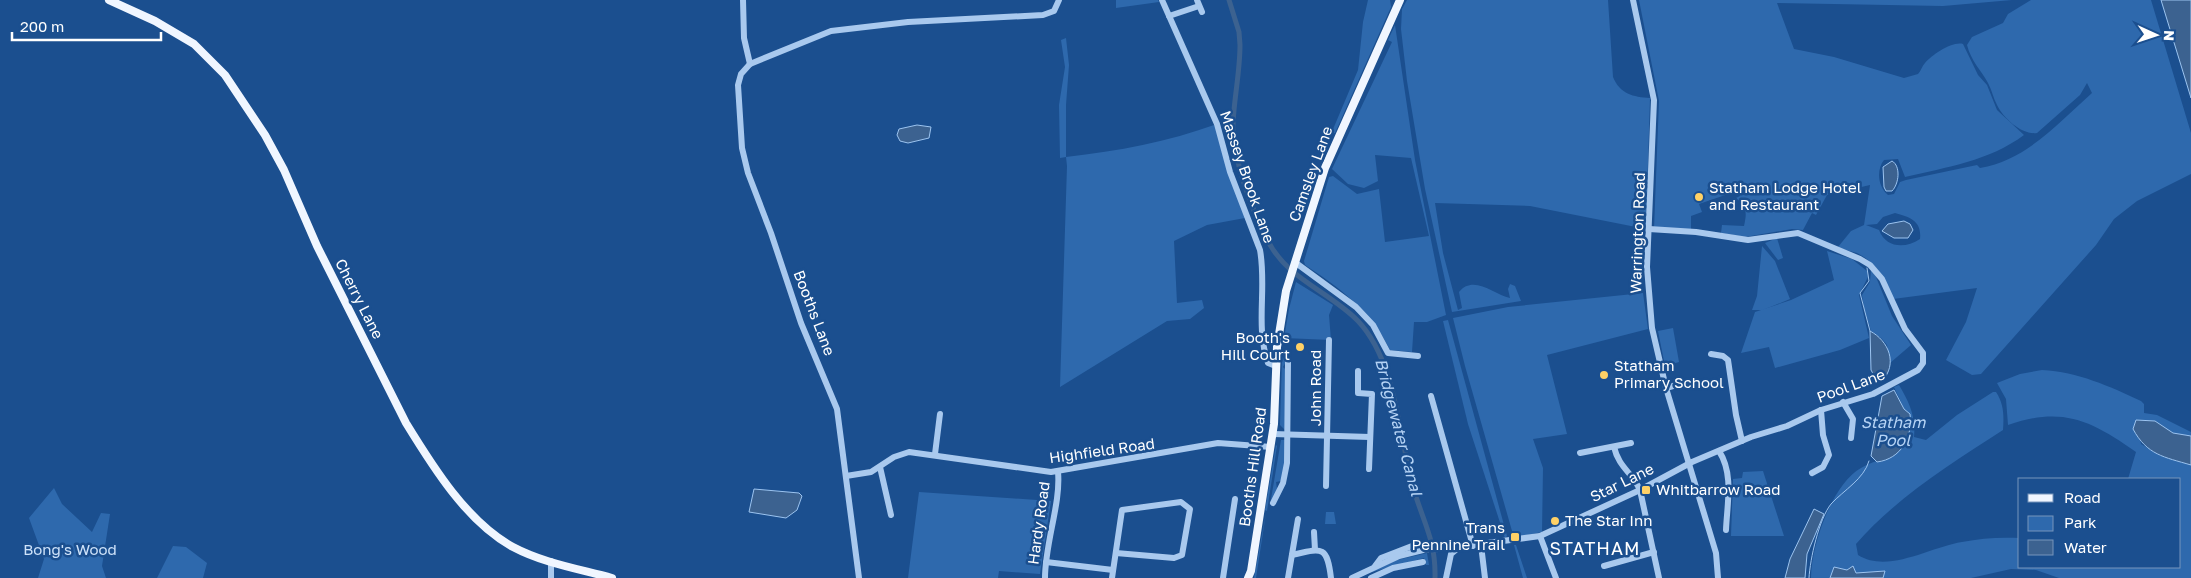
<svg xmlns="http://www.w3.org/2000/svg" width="2191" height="578" font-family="'Golos Text',sans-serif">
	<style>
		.green { fill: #2e69ad; fill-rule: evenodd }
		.water { fill: #3c6290; stroke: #9cc4f0 }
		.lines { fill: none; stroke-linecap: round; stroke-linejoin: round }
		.stream { stroke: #9cc4f0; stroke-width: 1 }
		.canal { stroke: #3c6290; stroke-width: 5 }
		.minor-tunnel { stroke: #3d69a0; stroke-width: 6; stroke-dasharray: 6 3; stroke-linecap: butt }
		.minor { stroke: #a9c9ee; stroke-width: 6 }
		.major { stroke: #f0f6ff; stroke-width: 8 }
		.poi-dot { fill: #ffd166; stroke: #1b4f8f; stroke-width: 2 }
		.labels { text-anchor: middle; stroke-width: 5; stroke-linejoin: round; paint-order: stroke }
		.street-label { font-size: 15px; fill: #fff; stroke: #1b4f8f }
		.poi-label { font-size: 15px; fill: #fff; stroke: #1b4f8f; text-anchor: start }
		.park-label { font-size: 15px; fill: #cfe3fa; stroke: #1b4f8f }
		.water-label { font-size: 16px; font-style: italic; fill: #b5d3f5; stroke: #1b4f8f }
		.quarter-label { font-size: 18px; letter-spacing: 1px; fill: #fff; stroke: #1b4f8f }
	</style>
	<rect width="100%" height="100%" fill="#1b4f8f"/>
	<!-- green -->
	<g class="green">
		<polygon points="1116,0 1158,0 1159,2 1116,8"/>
		<polygon points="1368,0 1390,0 1391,7 1335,133 1331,134 1358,70 1363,22"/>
		<path d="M1407,0H1608L1613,77C1620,94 1633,97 1650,98L1646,229L1530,206L1435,203L1443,253L1458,310L1462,308L1459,292C1474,274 1494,295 1510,298L1508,289L1510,284L1515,286L1521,301L1452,312L1425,189L1407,81L1401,29L1402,9Z"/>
		<path d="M1639,0H2012L1943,6L1777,3L1794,49L1834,57L1904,78L1918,74C1921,71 1922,66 1925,63C1932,55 1952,41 1963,44L1978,75L1987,85L1997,110L2024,135C1989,161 1947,167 1905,177L1898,159L1884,160C1876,170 1878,187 1888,195L1894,194L1900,182L1906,180L1977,165L1980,168C2027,160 2058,123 2092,93L2087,83L2080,95L2037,133C2022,135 2004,119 1997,105C1993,98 1992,90 1988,83C1981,70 1971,61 1967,45L1972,37L2003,23L2008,14L2031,0H2151L2191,133V174L2137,201L2114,219L2096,245L1981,374L1972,375L1946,360L1966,322L1977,288L1893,299C1885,279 1877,263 1857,253C1851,251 1844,250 1838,247L1851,231L1864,225L1870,185L1827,195L1816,215L1812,213L1803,230L1792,229L1745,237L1721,233L1722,225L1744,226C1747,212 1747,208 1736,198L1740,196L1736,184L1737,191L1699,204L1702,212L1691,216V230L1654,229L1659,101ZM1895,213C1910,217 1922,221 1920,239C1905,249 1886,248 1879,230L1866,225L1877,224L1883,217Z"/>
		<path d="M1395,25L1415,160L1446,315L1427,322H1414L1412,352L1390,350C1372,312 1339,287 1305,265L1304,261L1329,177L1333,176L1357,194L1379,189L1385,242L1429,236L1411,158L1375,155L1378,181L1364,188L1348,184L1332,169L1392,42L1388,40Z"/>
		<path d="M1066,38L1069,65L1066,105V157C1119,151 1167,142 1217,124L1245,218L1207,225L1174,241L1177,303L1202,300L1204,308L1190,319L1167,321L1060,387L1067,166L1066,157L1060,158L1059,105L1065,67L1061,40Z"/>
		<polygon points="1777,238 1783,258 1778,260 1765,243"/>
		<polygon points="1762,246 1775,261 1790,299 1763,310 1752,310 1757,296"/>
		<polygon points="1827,251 1852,259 1867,271 1868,277 1859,295 1869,338 1840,350 1775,368 1769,347 1741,353 1755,312 1791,300 1834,280"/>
		<polygon points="1871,270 1876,277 1892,316 1911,345 1890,363 1887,345 1882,339 1871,331 1864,308 1862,295 1870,282"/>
		<polygon points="1296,282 1333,305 1329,315 1331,340 1284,338 1289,309"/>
		<polygon points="1643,293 1648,329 1547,355 1567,434 1533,439 1543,468 1542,532 1514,538 1465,366 1453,318 1508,307"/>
		<polygon points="1448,320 1507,536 1505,538 1468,424 1443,321"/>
		<polygon points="1673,328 1679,362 1665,366 1658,331"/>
		<polygon points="1282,357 1287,360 1283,367 1285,369 1285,430 1280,425"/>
		<path d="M2042,370C2078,372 2109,386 2141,401L2144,404V413L2157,415L2191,432V436L2173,433L2155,421L2136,420L2141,444L2159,455L2191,465V578H2059L2036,570L2011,569L1971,578H1811C1811,546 1832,484 1861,468C1885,454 1888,467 1909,438L1904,409L1894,387L1899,385C1909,402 1916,416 1914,437L1926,440L1957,415L1993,392H1996C2004,404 2004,416 2003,430C1952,463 1897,497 1856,544L1858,555C1888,574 1930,547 1962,542C1981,538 2001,537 2020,538V567H2180V479H2128L2136,452C2091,420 2062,406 2008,425L2006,399L1997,383L2020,374Z"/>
		<polygon points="1281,440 1285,440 1284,470 1281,481 1276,482 1277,489 1270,505"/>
		<polygon points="1276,445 1277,446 1267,511 1265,510"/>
		<polygon points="1763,471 1784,536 1731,536 1733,479 1742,478 1743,472"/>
		<polygon points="54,488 62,504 92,532 101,513 110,514 102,566 106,578 38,578 44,559 29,518"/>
		<polygon points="919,492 1051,501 1040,574 999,571 998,578 908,578"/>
		<polygon points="1326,512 1334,512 1336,524 1325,524"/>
		<polygon points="1266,513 1256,578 1254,578"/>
		<polygon points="1514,545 1516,545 1527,578 1523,578"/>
		<polygon points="173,546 186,547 207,563 203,578 157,578"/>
		<polygon points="1427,553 1429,565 1426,565 1424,558 1368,573 1397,560"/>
	</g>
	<!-- water -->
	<g class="water">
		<polygon points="2161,0 2191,0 2191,98"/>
		<polygon points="917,125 931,127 929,138 908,143 900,141 897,135 899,129"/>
		<path d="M1892,161C1901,166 1899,184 1892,191H1886L1884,187L1883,167Z"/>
		<polygon points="1904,221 1910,224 1913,230 1908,238 1894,238 1882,231 1888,224"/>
		<path d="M1870,331C1889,341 1898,364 1882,381H1877L1871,370Z"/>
		<path d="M1894,390L1904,409L1910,414C1913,437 1901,459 1877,462L1871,456L1882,396Z"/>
		<path d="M2136,420L2155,421L2173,433L2191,436V465C2164,457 2147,455 2133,429Z"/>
		<polygon points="754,489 799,493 802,496 797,510 786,518 749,512"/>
		<polygon points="1814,509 1824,514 1807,554 1805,578 1785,578 1790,559"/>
		<polygon points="1853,566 1856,573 1885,571 1883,578 1830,578 1834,567 1847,570"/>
	</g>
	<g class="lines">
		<!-- stream -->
		<g class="stream">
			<polyline points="1867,268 1869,281 1860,293 1870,331"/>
			<path d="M1809,578C1810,559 1819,519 1831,504C1844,490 1864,479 1869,461"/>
		</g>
		<!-- canal -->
		<path class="canal" d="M1229,0L1239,32L1240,45C1240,72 1234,98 1233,124C1232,157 1252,210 1267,239C1286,279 1329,291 1358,321C1396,361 1399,436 1413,487C1423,522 1436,540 1435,578"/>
		<!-- minor-tunnel -->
		<polyline class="minor-tunnel" points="1423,550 1443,549"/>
		<!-- minor -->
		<g class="minor">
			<polyline points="743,0 744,38 750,64"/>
			<path d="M1162,0L1217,124L1230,172L1260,250C1267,288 1255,326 1268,363L1276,366"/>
			<polyline points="1197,0 1202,12"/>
			<polyline points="1633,0 1654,100 1647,267 1652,328 1666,388 1716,553 1718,578"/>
			<polyline points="1169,16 1199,6"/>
			<polyline points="1296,263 1356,307 1373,325 1388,353 1418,356"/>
			<polyline points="1711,354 1723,356 1728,360 1736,415 1742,441"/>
			<polyline points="1358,371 1358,393 1372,394 1369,469"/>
			<polyline points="1666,388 1687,382"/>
			<polyline points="1431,396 1473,546"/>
			<polyline points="1843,402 1853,419 1851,438"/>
			<polyline points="1273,434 1370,437"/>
			<path d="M1614,447C1619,468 1632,472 1640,490L1659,578"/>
			<path d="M1719,451C1734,474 1727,504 1726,530"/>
			<polyline points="1580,453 1631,443"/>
			<polyline points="935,454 940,414"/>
			<polyline points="880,467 891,515"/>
			<polyline points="1812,473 1823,467 1829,455 1823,435 1821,410"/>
			<polyline points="846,476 871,472 894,457 909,452 1051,472 1218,443 1271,447"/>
			<polyline points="1326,486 1329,340"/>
			<polyline points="1273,503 1283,483 1287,463 1288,362"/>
			<polyline points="1314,532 1315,550"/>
			<polyline points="1540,536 1556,578"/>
			<polyline points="1481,545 1485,578"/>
			<polyline points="1443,549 1540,536 1640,490 1692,462 1751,437 1787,426 1821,410 1873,394 1918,370 1923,363 1923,353 1905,329 1882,279 1870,265 1860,259 1798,233 1748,240 1696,232 1649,229"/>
			<path d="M1292,555C1322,548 1327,545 1331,578"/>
			<polyline points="551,561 551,578"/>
			<polyline points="1046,562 1113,570"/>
			<polyline points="1375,566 1381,558 1412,546"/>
			<polyline points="1604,566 1654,552"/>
			<polyline points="859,578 837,409 801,323 771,233 748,173 742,148 738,85 741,74 750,64 831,31 908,22 1043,15 1054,11 1059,0"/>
			<path d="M1045,578C1045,543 1061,503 1058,472"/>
			<polyline points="1112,578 1122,510 1181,502 1190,509 1182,555 1174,558 1116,553"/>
			<polyline points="1223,578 1235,499"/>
			<polyline points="1288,578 1298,519"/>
			<polyline points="1352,578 1399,556 1423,550"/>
			<polyline points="1371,578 1393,568 1423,562"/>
			<polyline points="1446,578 1451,554 1458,548"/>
		</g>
		<!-- major -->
		<g class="major">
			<path d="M109,0L155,21L194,44L225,75L265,135L284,170L317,246L406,423C433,467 467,522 513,547C543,563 579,569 612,578"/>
			<polyline points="1248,578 1251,571 1274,424 1277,347 1286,291 1325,168 1400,0"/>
		</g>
	</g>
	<!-- markers -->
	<g class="poi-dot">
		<circle cx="1699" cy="197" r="5"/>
		<circle cx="1300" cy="347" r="5"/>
		<circle cx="1604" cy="375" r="5"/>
		<rect x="1641" y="485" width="10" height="10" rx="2.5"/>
		<circle cx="1555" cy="521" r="5"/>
		<rect x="1510" y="532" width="10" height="10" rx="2.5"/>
	</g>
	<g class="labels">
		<!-- street labels -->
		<g class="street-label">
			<text transform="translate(1311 174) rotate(-70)" y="5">Camsley Lane</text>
			<text transform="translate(1247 177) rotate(71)" y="5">Massey Brook Lane</text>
			<text transform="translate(1638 233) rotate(-88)" y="5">Warrington Road</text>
			<text transform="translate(359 299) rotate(63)" y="5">Cherry Lane</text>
			<text transform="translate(814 313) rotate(69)" y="5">Booths Lane</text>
			<text transform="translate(1851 386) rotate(-20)" y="5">Pool Lane</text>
			<text transform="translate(1316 388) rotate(-90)" y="5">John Road</text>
			<text transform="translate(1102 451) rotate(-8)" y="5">Highfield Road</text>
			<text transform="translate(1253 467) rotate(-82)" y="5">Booths Hill Road</text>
			<text transform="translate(1622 483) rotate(-26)" y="5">Star Lane</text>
			<text transform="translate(1039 523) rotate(-82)" y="5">Hardy Road</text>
		</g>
		<!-- poi labels -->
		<g class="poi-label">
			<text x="1709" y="193">Statham Lodge Hotel<tspan x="1709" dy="17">and Restaurant</tspan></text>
			<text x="1290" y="343" text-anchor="end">Booth's<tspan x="1290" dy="17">Hill Court</tspan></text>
			<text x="1614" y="371">Statham<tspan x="1614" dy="17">Primary School</tspan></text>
			<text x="1656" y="495">Whitbarrow Road</text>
			<text x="1565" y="526">The Star Inn</text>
			<text x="1505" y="533" text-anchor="end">Trans<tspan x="1505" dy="17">Pennine Trail</tspan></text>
		</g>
		<!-- park labels -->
		<g class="park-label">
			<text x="70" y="555">Bong's Wood</text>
		</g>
		<!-- water labels -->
		<g class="water-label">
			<text x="1893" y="428">Statham<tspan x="1893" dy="18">Pool</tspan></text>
			<text transform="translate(1399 427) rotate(75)" y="6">Bridgewater Canal</text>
		</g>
		<!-- quarter labels -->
		<g class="quarter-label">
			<text x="1595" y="555">STATHAM</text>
		</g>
	</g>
	<!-- legend -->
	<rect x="2018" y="478" width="162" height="90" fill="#1b4f8f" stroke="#7695bc"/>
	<rect x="2028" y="494" width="25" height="8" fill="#f0f6ff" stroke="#7695bc"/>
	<text x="2064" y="503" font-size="15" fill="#ffffff">Road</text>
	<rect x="2028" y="516" width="25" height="15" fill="#2e69ad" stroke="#7695bc"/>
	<text x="2064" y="528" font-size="15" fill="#ffffff">Park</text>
	<rect x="2028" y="540" width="25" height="15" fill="#3c6290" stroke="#7695bc"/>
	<text x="2064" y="553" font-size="15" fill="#ffffff">Water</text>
	<!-- north arrow -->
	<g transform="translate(2156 35) rotate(93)" stroke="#1b4f8f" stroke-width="4" paint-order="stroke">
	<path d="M0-4L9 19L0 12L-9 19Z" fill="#ffffff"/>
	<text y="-8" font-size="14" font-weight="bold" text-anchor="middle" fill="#ffffff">N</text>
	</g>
	<!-- scale -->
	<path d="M12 32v8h149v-8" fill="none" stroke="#ffffff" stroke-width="2.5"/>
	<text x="20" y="32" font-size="15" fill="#ffffff" stroke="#1b4f8f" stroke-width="4" paint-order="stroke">200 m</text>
</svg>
